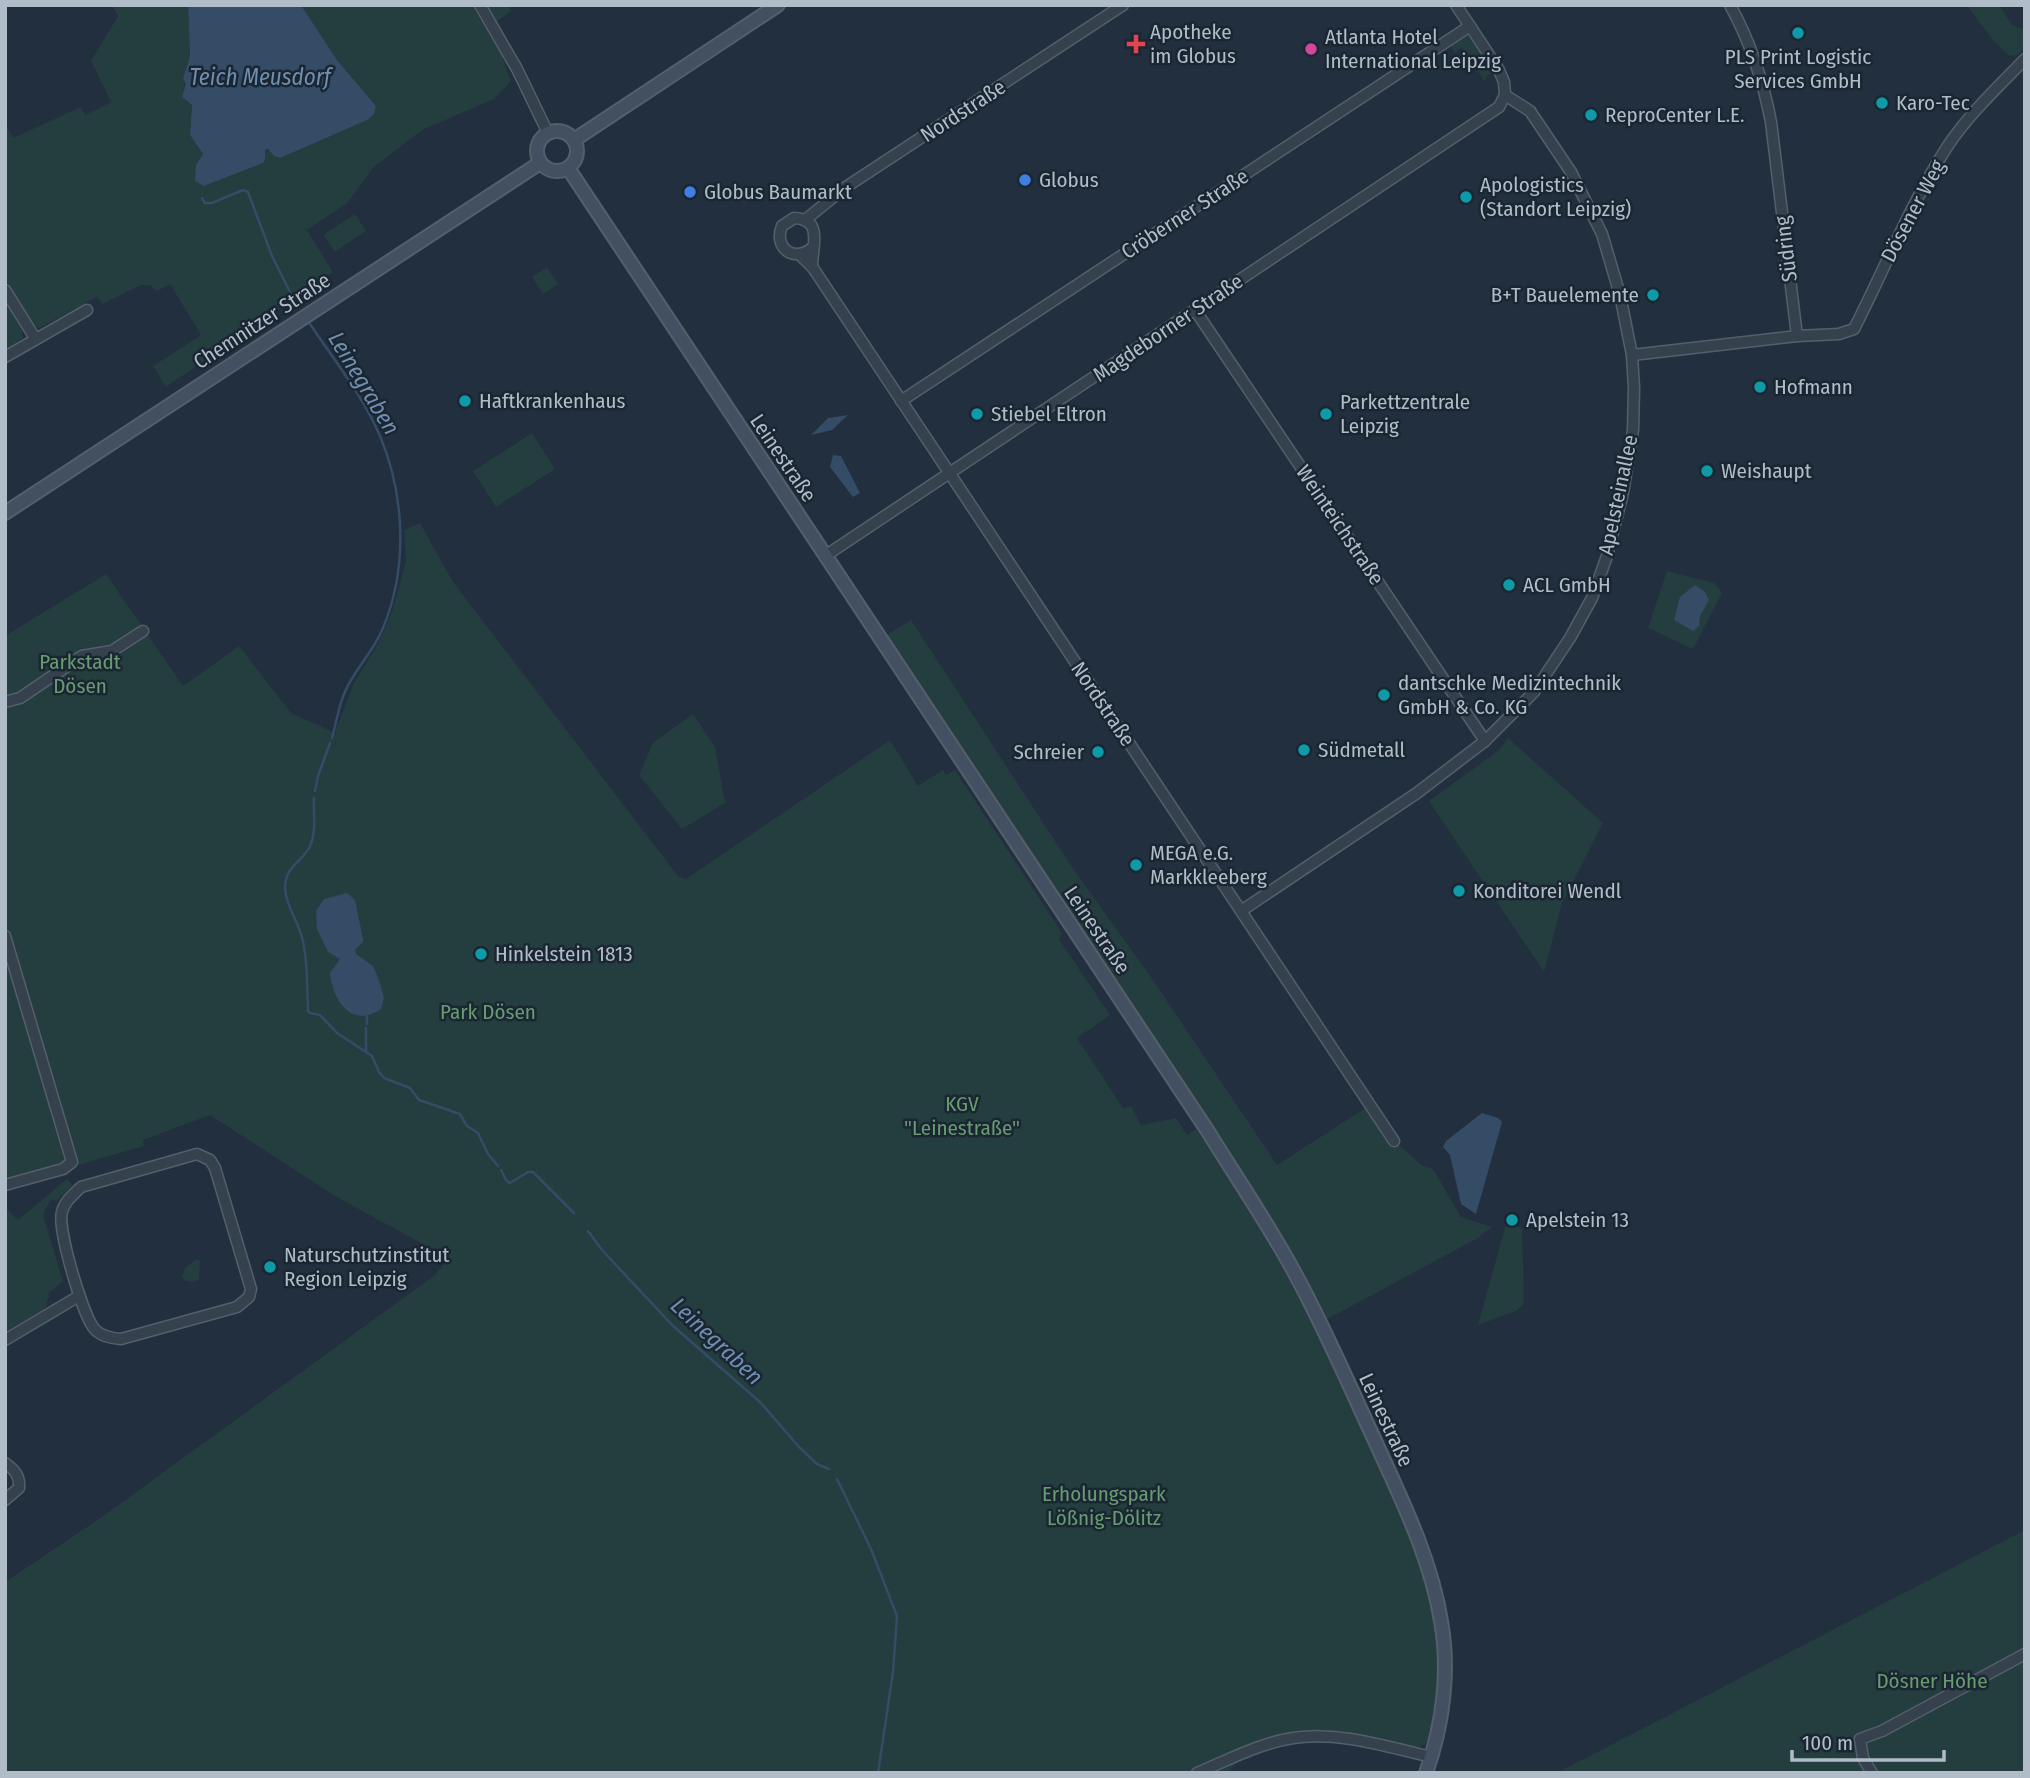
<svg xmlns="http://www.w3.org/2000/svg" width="2030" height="1778" font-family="'Fira Sans Condensed',sans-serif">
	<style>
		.green { fill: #243d3f }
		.water { fill: #344c66 }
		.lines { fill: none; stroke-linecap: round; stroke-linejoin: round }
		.stream { stroke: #344c66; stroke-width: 2.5 }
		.street-casing { stroke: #545f6c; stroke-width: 13 }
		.secondary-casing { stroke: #545f6c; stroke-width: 16 }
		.street { stroke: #36414e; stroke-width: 10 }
		.secondary { stroke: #435061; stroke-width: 12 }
		.culture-dot { fill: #0f9aa8; stroke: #1b2633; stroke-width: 2.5 }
		.health-dot { fill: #e0444e; stroke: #1b2633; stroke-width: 2.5 }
		.hotel-dot { fill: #d1479c; stroke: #1b2633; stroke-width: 2.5 }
		.shop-dot { fill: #3f7fe0; stroke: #1b2633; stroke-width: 2.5 }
		.labels { text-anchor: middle; stroke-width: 5; stroke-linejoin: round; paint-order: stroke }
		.poi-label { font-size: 21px; fill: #b1bcc9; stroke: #1b2633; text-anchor: start }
		.street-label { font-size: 21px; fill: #b1bcc9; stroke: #1b2633 }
		.park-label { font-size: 21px; fill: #679c70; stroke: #1b2633 }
		.water-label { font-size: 23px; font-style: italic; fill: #708eaf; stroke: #1b2633 }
	</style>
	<rect width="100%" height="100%" fill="#222f3e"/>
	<!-- green -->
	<g class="green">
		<polygon points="112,5 188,5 190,56 183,78 186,84 184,91 186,101 192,105 190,135 203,154 200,160 204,186 263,163 265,150 271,151 376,106 337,60 301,5 472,5 502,56 511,81 494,99 422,130 374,167 347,203 307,230 333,272 166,387 153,366 201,335 170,284 157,291 150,285 141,285 103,304 97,297 39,328 33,324 5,279 5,122 13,138 81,107 85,115 111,102 91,61 118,16"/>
		<polygon points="486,5 508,5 511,11 496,22"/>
		<polygon points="1967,5 1999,5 2012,25 2025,30 2025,48 2016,55 2009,56 1992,39"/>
		<polygon points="1467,36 1473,41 1493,72 1487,76 1485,82 1462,47 1455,53 1450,45"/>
		<polygon points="355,214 366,231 335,252 323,235"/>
		<polygon points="547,267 558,284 543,294 532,277"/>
		<polygon points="5,302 21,328 23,338 5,350"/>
		<polygon points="532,433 555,469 496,507 473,471"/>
		<path d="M420,523L453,582L678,876L686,879L890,740L918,786L943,770L946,775L955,770L1062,933L1059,939L1110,1015L1077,1038L1123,1108L1131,1106L1141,1125L1176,1118L1187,1135L1196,1129C1216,1160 1237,1191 1256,1223C1301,1296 1338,1375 1374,1454C1396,1503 1421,1553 1433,1607C1442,1649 1444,1702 1428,1743L1420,1747H1410L1337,1733L1247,1752L1227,1773H5V1582L99,1519L435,1275L448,1258L335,1196L210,1115L143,1140L144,1146L5,1186V636L106,574L183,686L239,646L291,713L331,731L334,735L353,685L379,642L392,612L406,561L404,530Z"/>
		<polygon points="1667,571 1714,583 1722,593 1693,649 1648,628"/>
		<polygon points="911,620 1074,870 1149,974 1277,1165 1370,1105 1394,1141 1423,1166 1433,1169 1461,1217 1492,1227 1478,1238 1320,1323 1293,1271 880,639"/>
		<polygon points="693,714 715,747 725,803 682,829 639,775 653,743"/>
		<polygon points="1508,738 1603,823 1562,903 1544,972 1429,801 1499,750"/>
		<polygon points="67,1179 73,1185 56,1201 50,1200 43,1215 63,1281 49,1293 46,1308 5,1332 5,1207 18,1220"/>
		<polygon points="1506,1224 1522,1228 1524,1304 1516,1311 1478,1325"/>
		<polygon points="197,1259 200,1261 199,1279 193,1282 185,1281 182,1276 185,1268"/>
		<polygon points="2025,1530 2025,1773 1557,1773"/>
	</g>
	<!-- water -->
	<g class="water">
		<polygon points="188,5 301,5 337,60 376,106 374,114 367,120 280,158 274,156 268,149 265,150 265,160 263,163 204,186 195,181 196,165 203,154 190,135 192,105 182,97 186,84 183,78 190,56"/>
		<polygon points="848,415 832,430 811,435 828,418"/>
		<polygon points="833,455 841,456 860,493 853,497 830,467"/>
		<polygon points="1695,585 1705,592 1709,600 1700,616 1699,626 1693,631 1674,620 1680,597"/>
		<path d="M347,893L355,900L363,939V942L355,950L356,954L373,966L379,980L384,998L381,1009C351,1029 333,1001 330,973L340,959L328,952L317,929L316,911L324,899Z"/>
		<polygon points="1482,1113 1498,1118 1502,1122 1476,1214 1461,1204 1450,1155 1443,1147 1446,1141"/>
	</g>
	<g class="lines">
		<!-- stream -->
		<g class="stream">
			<polyline points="202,198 205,203 212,203 243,190 248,192 272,256 294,300"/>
			<path d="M310,324C334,360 363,396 380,436C405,496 408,568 383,628C375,648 360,664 350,682C340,698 337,720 332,738"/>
			<polyline points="315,791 318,776 330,743"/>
			<path d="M314,798C313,813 317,831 310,846C303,861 286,866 285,886C285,902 295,917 300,931C308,953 307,988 308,1011L310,1013L320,1015L337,1033L372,1056L379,1072L384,1078L410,1088L419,1100L460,1114L467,1126L478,1133L488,1154L498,1166"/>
			<polyline points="367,1024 367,1015"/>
			<polyline points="366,1028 366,1052"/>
			<polyline points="501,1170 506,1180 510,1183 528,1172 533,1172 574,1213"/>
			<polyline points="588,1231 602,1250 672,1325 761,1403 799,1447 817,1464 829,1469"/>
			<polyline points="837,1479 871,1549 897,1616 893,1672 878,1773"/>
		</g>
		<!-- street casing -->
		<g class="street-casing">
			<g id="street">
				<polyline points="480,5 517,69 548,133"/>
				<polyline points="1456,5 1499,70 1504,82 1505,95"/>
				<polyline points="805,220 846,187 1123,5"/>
				<path d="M812,248C794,263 773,248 782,226L794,218C824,219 812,247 812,266"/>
				<polyline points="800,255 813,268 1394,1141"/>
				<polyline points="5,290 35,338"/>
				<polyline points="1195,310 1485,741"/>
				<path d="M1797,336L1839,334L1854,329C1885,268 1910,205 1947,147C1968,115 1998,87 2025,59"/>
				<path d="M1632,355L1797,336L1771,122C1763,80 1751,43 1730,5"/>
				<polyline points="5,357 87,310"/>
				<polyline points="901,401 1470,26"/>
				<polyline points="825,556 1499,107 1505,95"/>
				<polyline points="5,702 20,698 82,656 112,651 143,631"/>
				<polyline points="1241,911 1417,793 1485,741 1534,692 1570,638 1592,598 1607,556 1623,493 1633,430 1634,388 1632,355 1620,295 1602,234 1571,172 1530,111 1505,95"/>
				<polyline points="5,936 72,1162 63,1169 5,1185"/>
				<path d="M197,1154L210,1160L215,1168L251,1289L249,1297L237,1307L121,1339C110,1338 99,1336 93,1327C82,1311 57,1229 62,1212C64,1202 73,1195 81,1187Z"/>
				<polyline points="5,1340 79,1296"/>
				<path d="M5,1463C15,1470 20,1476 19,1488L5,1500"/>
				<path d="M1197,1773C1228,1760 1260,1743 1293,1738C1340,1731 1387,1747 1432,1757"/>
				<polyline points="1872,1773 1863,1758 1860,1739 1882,1731 2025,1654"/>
			</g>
		</g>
		<!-- secondary casing -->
		<g class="secondary-casing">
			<g id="secondary">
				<circle cx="557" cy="151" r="20"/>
				<polyline points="574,140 778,5"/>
				<path d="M568,168L1207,1130C1236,1177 1267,1222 1293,1270C1324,1326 1349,1385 1376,1443C1402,1500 1431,1559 1441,1621C1450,1671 1443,1725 1426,1773"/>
				<polyline points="5,513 540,163"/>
			</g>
		</g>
		<!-- street -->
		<use href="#street" class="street"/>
		<!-- secondary -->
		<use href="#secondary" class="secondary"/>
	</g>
	<!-- markers -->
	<g class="culture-dot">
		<circle cx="1798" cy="33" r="7"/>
		<circle cx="1882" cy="103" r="7"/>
		<circle cx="1591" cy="115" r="7"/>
		<circle cx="1466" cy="197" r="7"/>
		<circle cx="1653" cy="295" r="7"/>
		<circle cx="1760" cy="387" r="7"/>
		<circle cx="465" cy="401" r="7"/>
		<circle cx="977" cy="414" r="7"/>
		<circle cx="1326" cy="414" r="7"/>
		<circle cx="1707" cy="471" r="7"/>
		<circle cx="1509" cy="585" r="7"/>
		<circle cx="1384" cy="695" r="7"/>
		<circle cx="1304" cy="750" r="7"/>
		<circle cx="1098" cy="752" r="7"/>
		<circle cx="1136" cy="865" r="7"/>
		<circle cx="1459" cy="891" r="7"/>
		<circle cx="481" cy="954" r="7"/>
		<circle cx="1512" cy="1220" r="7"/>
		<circle cx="270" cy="1267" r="7"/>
	</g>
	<path class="health-dot" d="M1132.5 33.5h7v7h7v7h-7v7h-7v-7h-7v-7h7z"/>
	<circle class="hotel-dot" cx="1311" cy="49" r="7"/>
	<g class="shop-dot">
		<circle cx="1025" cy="180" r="7"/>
		<circle cx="690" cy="192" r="7"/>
	</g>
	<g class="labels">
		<!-- poi labels -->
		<g class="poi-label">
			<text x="1150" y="39">Apotheke<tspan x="1150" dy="24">im Globus</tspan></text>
			<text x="1325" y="44">Atlanta Hotel<tspan x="1325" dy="24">International Leipzig</tspan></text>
			<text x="1798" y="64" text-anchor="middle">PLS Print Logistic<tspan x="1798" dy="24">Services GmbH</tspan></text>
			<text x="1896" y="110">Karo-Tec</text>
			<text x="1605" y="122">ReproCenter L.E.</text>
			<text x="1039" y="187">Globus</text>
			<text x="1480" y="192">Apologistics<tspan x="1480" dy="24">(Standort Leipzig)</tspan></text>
			<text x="704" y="199">Globus Baumarkt</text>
			<text x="1639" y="302" text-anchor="end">B+T Bauelemente</text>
			<text x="1774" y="394">Hofmann</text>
			<text x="479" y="408">Haftkrankenhaus</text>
			<text x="1340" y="409">Parkettzentrale<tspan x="1340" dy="24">Leipzig</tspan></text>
			<text x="991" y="421">Stiebel Eltron</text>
			<text x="1721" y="478">Weishaupt</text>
			<text x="1523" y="592">ACL GmbH</text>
			<text x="1398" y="690">dantschke Medizintechnik<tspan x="1398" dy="24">GmbH &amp; Co. KG</tspan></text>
			<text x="1318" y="757">Südmetall</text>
			<text x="1084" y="759" text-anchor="end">Schreier</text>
			<text x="1150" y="860">MEGA e.G.<tspan x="1150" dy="24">Markkleeberg</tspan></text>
			<text x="1473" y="898">Konditorei Wendl</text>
			<text x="495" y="961">Hinkelstein 1813</text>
			<text x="1526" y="1227">Apelstein 13</text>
			<text x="284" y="1262">Naturschutzinstitut<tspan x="284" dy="24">Region Leipzig</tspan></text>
		</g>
		<!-- street labels -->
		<g class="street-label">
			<text transform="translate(963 111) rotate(-33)" y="7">Nordstraße</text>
			<text transform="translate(1913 211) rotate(-62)" y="7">Dösener Weg</text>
			<text transform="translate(1185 214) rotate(-33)" y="7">Cröberner Straße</text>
			<text transform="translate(1786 249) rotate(-97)" y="7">Südring</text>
			<text transform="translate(262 321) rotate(-33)" y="7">Chemnitzer Straße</text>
			<text transform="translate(1168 328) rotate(-34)" y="7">Magdeborner Straße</text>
			<text transform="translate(783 458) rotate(56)" y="7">Leinestraße</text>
			<text transform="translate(1618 495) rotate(-78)" y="7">Apelsteinallee</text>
			<text transform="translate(1340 525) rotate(56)" y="7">Weinteichstraße</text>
			<text transform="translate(1103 704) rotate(56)" y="7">Nordstraße</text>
			<text transform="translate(1097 930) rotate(56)" y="7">Leinestraße</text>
			<text transform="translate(1386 1420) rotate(65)" y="7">Leinestraße</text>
		</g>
		<!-- park labels -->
		<g class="park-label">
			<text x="80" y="669">Parkstadt<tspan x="80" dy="24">Dösen</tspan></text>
			<text x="488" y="1019">Park Dösen</text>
			<text x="962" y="1111">KGV<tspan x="962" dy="24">"Leinestraße"</tspan></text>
			<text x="1104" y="1501">Erholungspark<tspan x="1104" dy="24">Lößnig-Dölitz</tspan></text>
			<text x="1932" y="1688">Dösner Höhe</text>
		</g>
		<!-- water labels -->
		<g class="water-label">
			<text x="260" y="85">Teich Meusdorf</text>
			<text transform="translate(364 383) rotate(59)" y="8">Leinegraben</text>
			<text transform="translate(717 1341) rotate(43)" y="8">Leinegraben</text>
		</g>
	</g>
	<!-- border -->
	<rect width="2030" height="1778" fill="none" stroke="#b1bcc9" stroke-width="14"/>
	<!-- scale -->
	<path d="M1792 1750v10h152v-10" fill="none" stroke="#b1bcc9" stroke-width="3.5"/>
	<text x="1802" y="1750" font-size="21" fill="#b1bcc9" stroke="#1b2633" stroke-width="5" paint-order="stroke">100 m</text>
</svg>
